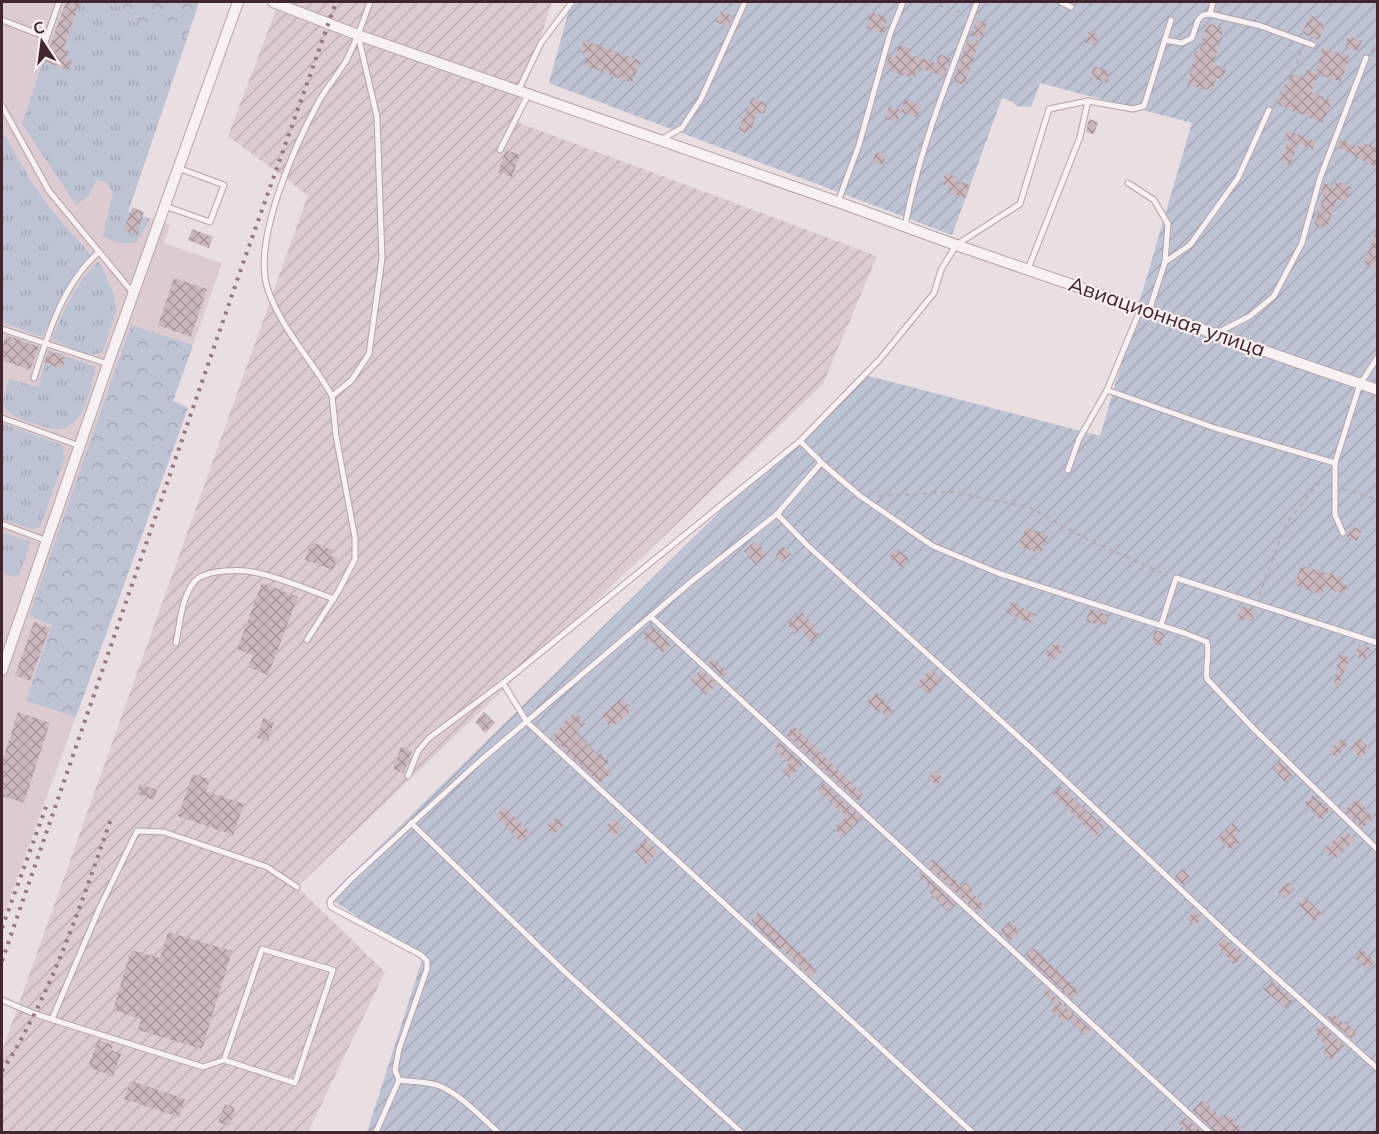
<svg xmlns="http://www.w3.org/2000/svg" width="1379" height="1134" font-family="Mulish,sans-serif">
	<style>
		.built { fill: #dcccd1 }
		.industrial { fill: url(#industrial-furrows) }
		.grass { fill: url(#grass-tufts) }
		.forest { fill: url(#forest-crowns) }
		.garden { fill: url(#garden-furrows) }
		.building { fill: url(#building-cross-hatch) }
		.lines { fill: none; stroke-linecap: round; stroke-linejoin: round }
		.service-casing { stroke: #b4a3a9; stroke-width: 7 }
		.minor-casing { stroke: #b4a3a9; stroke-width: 12 }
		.path { stroke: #b9acb0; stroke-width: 2; stroke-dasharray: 4.5 4.5; stroke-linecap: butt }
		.service { stroke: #f7f1f3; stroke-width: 5 }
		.minor { stroke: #f7f1f3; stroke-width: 10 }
		.rail { stroke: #957680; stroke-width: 4; stroke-dasharray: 3 6; stroke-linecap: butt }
		.labels { text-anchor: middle; stroke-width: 4.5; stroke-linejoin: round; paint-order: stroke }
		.street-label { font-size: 21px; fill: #42262f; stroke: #f7eef1 }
	</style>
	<defs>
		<pattern id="industrial-furrows" width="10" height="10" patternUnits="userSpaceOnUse" patternTransform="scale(1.5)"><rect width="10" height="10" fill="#dcccd1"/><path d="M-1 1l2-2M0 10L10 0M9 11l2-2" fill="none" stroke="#beafb4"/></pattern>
		<pattern id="grass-tufts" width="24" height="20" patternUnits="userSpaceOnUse" patternTransform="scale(1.5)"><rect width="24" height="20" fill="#bec3d4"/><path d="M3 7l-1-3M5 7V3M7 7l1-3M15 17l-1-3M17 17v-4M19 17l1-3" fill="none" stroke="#a4a7b6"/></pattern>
		<pattern id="forest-crowns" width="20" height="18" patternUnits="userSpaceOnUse" patternTransform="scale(1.5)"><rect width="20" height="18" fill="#bec3d4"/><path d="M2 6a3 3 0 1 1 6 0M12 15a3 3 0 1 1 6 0" fill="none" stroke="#a4a7b6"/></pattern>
		<pattern id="garden-furrows" width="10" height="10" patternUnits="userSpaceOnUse" patternTransform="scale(1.5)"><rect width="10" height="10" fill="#bec3d4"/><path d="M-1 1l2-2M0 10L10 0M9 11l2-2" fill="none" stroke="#a4a7b6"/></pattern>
		<pattern id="building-cross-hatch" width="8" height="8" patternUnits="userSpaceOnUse" patternTransform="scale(1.5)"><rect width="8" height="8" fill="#cab8be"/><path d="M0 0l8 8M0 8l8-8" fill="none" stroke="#a6959b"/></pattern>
	</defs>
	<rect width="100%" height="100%" fill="#e9dee2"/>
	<!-- built -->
	<polygon class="built" points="2,2 199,2 128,212 170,224 164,243 222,263 173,401 188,408 2,920"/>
	<!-- industrial -->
	<polygon class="industrial" points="279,2 552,2 514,121 877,256 823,384 297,887 385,972 308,1132 2,1132 2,1051 308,195 228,136"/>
	<!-- grass -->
	<g class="grass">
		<polygon points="80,2 117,2 131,21 187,38 128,212 150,219 136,243 119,243 103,237 113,192 106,182 96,180 89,196 76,205 22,124 43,61 69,71 73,61 66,59 69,51 63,49"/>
		<path d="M2,130L32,183L50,208L91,255C69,280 56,307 42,337L2,322Z"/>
		<path d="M99,261L114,294L116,312L103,351C93,361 64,345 52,339C64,310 75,284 99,261Z"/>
		<path d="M49,350L96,367C90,387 86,424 61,429C51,430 42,426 33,423C20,419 10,416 2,404L9,379L38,387Z"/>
		<polygon points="2,423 62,445 65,458 40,527 31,529 2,519"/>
		<polygon points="2,532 31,542 19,575 14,577 2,573"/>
	</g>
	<!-- forest -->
	<g class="forest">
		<polygon points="117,2 199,2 187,38 131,21"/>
		<polygon points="131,325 193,345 173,401 188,408 76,717 26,701 52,625 29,616"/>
	</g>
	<!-- garden -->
	<polygon class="garden" points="571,2 1377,2 1377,1132 367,1132 422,960 328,897 759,473 869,376 1100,436 1192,123 1040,83 1031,107 1016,106 1013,102 1002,98 952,235 549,83"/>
	<!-- building -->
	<g class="building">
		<polygon points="66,2 80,2 63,49 69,51 66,59 73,61 69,71 44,61"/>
		<polygon points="721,11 733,16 728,27 716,22"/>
		<polygon points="871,12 888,18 883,33 866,28"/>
		<polygon points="1310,15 1319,19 1318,22 1325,25 1319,40 1302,33"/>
		<polygon points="977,20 987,24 982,39 971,36"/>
		<polygon points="1207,23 1224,28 1213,65 1226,68 1223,80 1216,78 1213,91 1188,85 1195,51 1199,52"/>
		<polygon points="1089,31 1099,35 1095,46 1085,42"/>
		<polygon points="1348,36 1362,41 1358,51 1345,46"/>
		<polygon points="584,40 641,61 632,83 584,65 588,55 580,52"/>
		<polygon points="968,40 979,43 964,85 953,81"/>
		<polygon points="899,45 912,49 910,55 936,63 939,54 951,58 944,76 919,68 915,79 888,70 889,68 886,67 889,56 895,58"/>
		<polygon points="1322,48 1350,56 1341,82 1318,74 1311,92 1332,101 1323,123 1278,104 1292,74 1304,78 1307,69 1316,73"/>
		<polygon points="1094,66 1111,72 1107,83 1090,77"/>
		<polygon points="752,98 768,104 764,114 758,112 749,134 738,130"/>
		<polygon points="905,99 921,105 917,117 901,112"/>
		<polygon points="889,106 901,110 897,122 885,119"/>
		<polygon points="1089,119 1098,122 1094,134 1086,132"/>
		<polygon points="1288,130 1316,142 1313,150 1298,144 1290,165 1280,161 1289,140 1284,138"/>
		<polygon points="1340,140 1359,147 1361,142 1377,148 1377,168 1337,147"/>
		<polygon points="506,150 520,155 512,177 498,172"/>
		<polygon points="876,152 886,155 883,165 872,162"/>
		<polygon points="945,173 957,177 955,180 970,185 966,198 948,193 950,187 942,184"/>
		<polygon points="1336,181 1352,187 1346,202 1337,199 1327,229 1314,225 1324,195 1321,192 1324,183 1334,187"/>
		<polygon points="132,207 144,212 137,234 124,230"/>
		<polygon points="192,229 213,237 209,248 188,240"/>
		<polygon points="1376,231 1377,231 1377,268 1364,264"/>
		<polygon points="174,278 207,289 191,337 158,325"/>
		<polygon points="6,335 39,347 30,370 2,360 2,348"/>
		<polygon points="48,351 66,358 62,369 44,362"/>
		<polygon points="1351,526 1362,530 1357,541 1347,537"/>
		<polygon points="1026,527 1048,535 1041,554 1019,546"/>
		<polygon points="311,542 333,550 331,556 337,558 333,570 305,560"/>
		<polygon points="754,542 757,543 768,554 756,565 744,551"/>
		<polygon points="783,546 791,554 782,562 775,554"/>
		<polygon points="895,548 909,558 902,568 888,557"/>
		<polygon points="1301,566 1344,578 1342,583 1347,585 1344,594 1324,587 1322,595 1294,585"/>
		<polygon points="262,583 298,597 268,675 248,667 253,655 237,649"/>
		<polygon points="1011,602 1035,614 1030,624 1006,612"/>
		<polygon points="1242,606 1256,611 1252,621 1237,619"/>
		<polygon points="1090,609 1109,615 1106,625 1099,623 1098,625 1086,621"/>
		<polygon points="802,611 819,634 811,642 800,629 795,634 787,624"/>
		<polygon points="34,622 50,628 30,681 15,675"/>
		<polygon points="652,626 671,645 663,653 652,641 649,643 642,635"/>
		<polygon points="1155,630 1165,633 1161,646 1151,643"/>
		<polygon points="1057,642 1064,651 1052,661 1044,653"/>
		<polygon points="1359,645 1370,648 1366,660 1355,656"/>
		<polygon points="1339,653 1350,658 1338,687 1334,686"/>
		<polygon points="713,658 728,673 724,677 708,663"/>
		<polygon points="931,669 943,680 928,694 917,683"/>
		<polygon points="701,670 717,684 706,695 691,679"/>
		<polygon points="877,692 893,710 886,717 880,709 877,712 867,701"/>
		<polygon points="622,698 632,710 611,728 601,716"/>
		<polygon points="18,712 50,723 24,803 2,796 2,762"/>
		<polygon points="484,712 495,723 485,733 475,722"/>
		<polygon points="576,712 585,724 576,731 598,755 601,753 609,762 604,767 611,773 600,783 551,737 564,724 563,723"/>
		<polygon points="263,718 274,722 268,741 257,738"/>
		<polygon points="794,726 864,796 858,801 786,735"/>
		<polygon points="1360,738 1370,749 1360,758 1350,747"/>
		<polygon points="1341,739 1348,745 1335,758 1329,750"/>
		<polygon points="779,742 803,764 789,778 782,770 789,763 775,750 777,748 775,746"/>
		<polygon points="401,747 412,751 404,773 393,769"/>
		<polygon points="1280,761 1292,775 1285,782 1272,768"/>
		<polygon points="935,770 943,779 936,785 928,777"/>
		<polygon points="193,774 210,780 206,791 244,804 233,835 178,816"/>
		<polygon points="824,783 862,818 842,837 834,828 846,817 818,790"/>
		<polygon points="140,784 157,790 154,800 136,794"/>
		<polygon points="1060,786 1104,827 1095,836 1053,794"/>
		<polygon points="1313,795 1330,810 1321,820 1304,803"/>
		<polygon points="1357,799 1374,818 1362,828 1344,810"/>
		<polygon points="505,807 531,833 520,842 495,815"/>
		<polygon points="556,817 564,825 553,835 546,827"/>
		<polygon points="614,819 623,828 613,837 605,827"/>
		<polygon points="1233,823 1240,831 1234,836 1240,843 1231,850 1217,838"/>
		<polygon points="1347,832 1355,840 1336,858 1333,854 1331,857 1323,849 1336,838 1338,840"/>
		<polygon points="646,840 658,853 646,864 634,850"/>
		<polygon points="932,859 962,886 966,882 973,890 971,892 985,906 979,913 927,865"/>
		<polygon points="1182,869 1190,877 1183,885 1175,877"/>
		<polygon points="920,872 955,904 948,912 928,891 931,887 918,876"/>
		<polygon points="1288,882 1295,889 1284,899 1277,891"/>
		<polygon points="1305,897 1322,914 1315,922 1298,904"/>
		<polygon points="1195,911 1202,919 1195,926 1187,918"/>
		<polygon points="758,912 798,952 800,951 817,971 810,976 781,947 780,949 762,932 751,920"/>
		<polygon points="1010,921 1020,931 1010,941 1002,934 1004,933 1001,930"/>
		<polygon points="168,932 232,951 202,1049 138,1030 141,1019 113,1010 131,950 160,958"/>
		<polygon points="1224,938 1243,956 1234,965 1217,946"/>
		<polygon points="1034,948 1079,991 1073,1000 1026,956"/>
		<polygon points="1362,949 1375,962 1367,970 1354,957"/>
		<polygon points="1272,981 1293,1001 1285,1008 1263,989"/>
		<polygon points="1045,988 1091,1030 1085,1036 1068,1019 1064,1022 1051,1010 1056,1005 1042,992"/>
		<polygon points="1332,1013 1343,1023 1345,1021 1357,1034 1352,1039 1327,1017"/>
		<polygon points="1321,1024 1345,1046 1331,1060 1323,1052 1327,1047 1314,1031"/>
		<polygon points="98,1040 113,1045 111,1050 121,1054 113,1076 88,1067"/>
		<polygon points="131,1081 185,1099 179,1117 124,1099"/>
		<polygon points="1203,1100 1222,1119 1227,1114 1246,1132 1214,1132 1212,1128 1192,1110"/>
		<polygon points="225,1104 235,1108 229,1126 218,1122"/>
		<polygon points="1186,1117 1202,1132 1188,1132 1179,1124"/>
	</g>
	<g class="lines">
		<!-- service casing -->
		<g class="service-casing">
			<g id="service">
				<polyline points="1061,2 1071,7"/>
				<polyline points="1210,14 1213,2"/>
				<polyline points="2,20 46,37"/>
				<polyline points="1165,40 1182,43 1192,38 1198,20 1203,15 1210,14 1261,26 1313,45"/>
				<polyline points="39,60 59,2"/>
				<polyline points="518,91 541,43 572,2"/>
				<polyline points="2,106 49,191 133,293"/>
				<polyline points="660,140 682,128 701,99 745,2"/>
				<polyline points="500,150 528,95"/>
				<polyline points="1128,183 1154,200 1168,224 1165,262"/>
				<polyline points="838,202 859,145 890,34 903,2"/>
				<polyline points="165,206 210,222 224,185 178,168"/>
				<path d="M905,226C920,145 949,78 977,2"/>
				<polyline points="1028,269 1080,137 1088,101 1133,109 1144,106 1171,20"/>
				<polyline points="1149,311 1165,262 1190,245 1238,178 1269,110"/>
				<polyline points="2,329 108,364"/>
				<polyline points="1217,333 1250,316 1274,296 1302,243 1320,178 1366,58"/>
				<path d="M34,378C48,334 63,283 99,252"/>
				<polyline points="1107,390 1215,428 1335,463"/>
				<path d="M332,396C312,360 282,330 268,290C251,241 296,143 320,99C328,86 338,74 346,61C356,42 363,22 370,2"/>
				<polyline points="2,418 80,446"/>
				<path d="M800,441L825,466L860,496L933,546L998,573L1184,633L1207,642C1210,655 1205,666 1207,679L1254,729L1378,850"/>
				<polyline points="1068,470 1079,439 1107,390 1141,308"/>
				<polyline points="777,514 808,546 1033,750 1232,938 1378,1069"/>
				<polyline points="2,524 47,541"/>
				<polyline points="1343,533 1335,515 1335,463 1360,384 1378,357"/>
				<polyline points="651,617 1209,1132"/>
				<polyline points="1161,625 1176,578 1378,643"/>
				<polyline points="307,640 339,590 355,559 355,538 336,436 332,396 351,381 369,354 382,258 377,117 358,35"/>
				<path d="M176,643C180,624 181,597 195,581C206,569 243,569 258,573C284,579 309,590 334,599"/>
				<polyline points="503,683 527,722 972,1132"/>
				<polyline points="408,776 418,751 429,738 503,683 800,441 880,359 934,293 941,270 956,245 1020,204 1049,109 1088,101"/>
				<polyline points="411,823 564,971 741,1132"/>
				<polyline points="2,1000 35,1014 203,1067 224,1060 262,949 333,970 295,1083 224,1060"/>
				<polyline points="52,1019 100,907 137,831 164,832 267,867 297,887"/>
				<path d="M399,1080C413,1082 429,1081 442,1087C463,1097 481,1117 498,1132"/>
				<polyline points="376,1132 399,1080 395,1070 399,1049 427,969 427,961 421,955 331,907 330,901 351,879 480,761 692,581 777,514 821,463"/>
			</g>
		</g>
		<!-- minor casing -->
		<g class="minor-casing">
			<g id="minor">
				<polyline points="273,2 358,35 838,202 956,245 1378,390"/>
				<polyline points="2,670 108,364 238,2"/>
			</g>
		</g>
		<!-- path -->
		<g class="path">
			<polyline points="930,2 963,13"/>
			<polyline points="1372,51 1378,42"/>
			<polyline points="1275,103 1296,67 1301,49"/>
			<polyline points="1343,489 1378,500"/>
			<polyline points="878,496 952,492 1029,507 1090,541 1167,575"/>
			<polyline points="1259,596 1286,524 1326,473"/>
		</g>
		<!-- service -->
		<use href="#service" class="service"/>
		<!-- minor -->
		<use href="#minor" class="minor"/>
		<!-- rail -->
		<g class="rail">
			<polyline points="2,928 46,807"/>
			<polyline points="2,961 241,269 336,2"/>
			<path d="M2,1071C52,994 80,906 111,819"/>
		</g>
	</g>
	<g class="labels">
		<!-- street labels -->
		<g class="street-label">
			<text transform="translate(1167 317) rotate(19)" y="7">Авиационная улица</text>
		</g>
	</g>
	<!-- border -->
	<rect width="1379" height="1134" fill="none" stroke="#42262f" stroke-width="6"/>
	<!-- north arrow -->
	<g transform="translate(42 42) rotate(347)" stroke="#f7eef1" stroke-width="4.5" paint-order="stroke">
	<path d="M0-4.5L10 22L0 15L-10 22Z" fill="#42262f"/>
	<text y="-9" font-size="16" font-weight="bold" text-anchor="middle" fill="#42262f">С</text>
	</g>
</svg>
